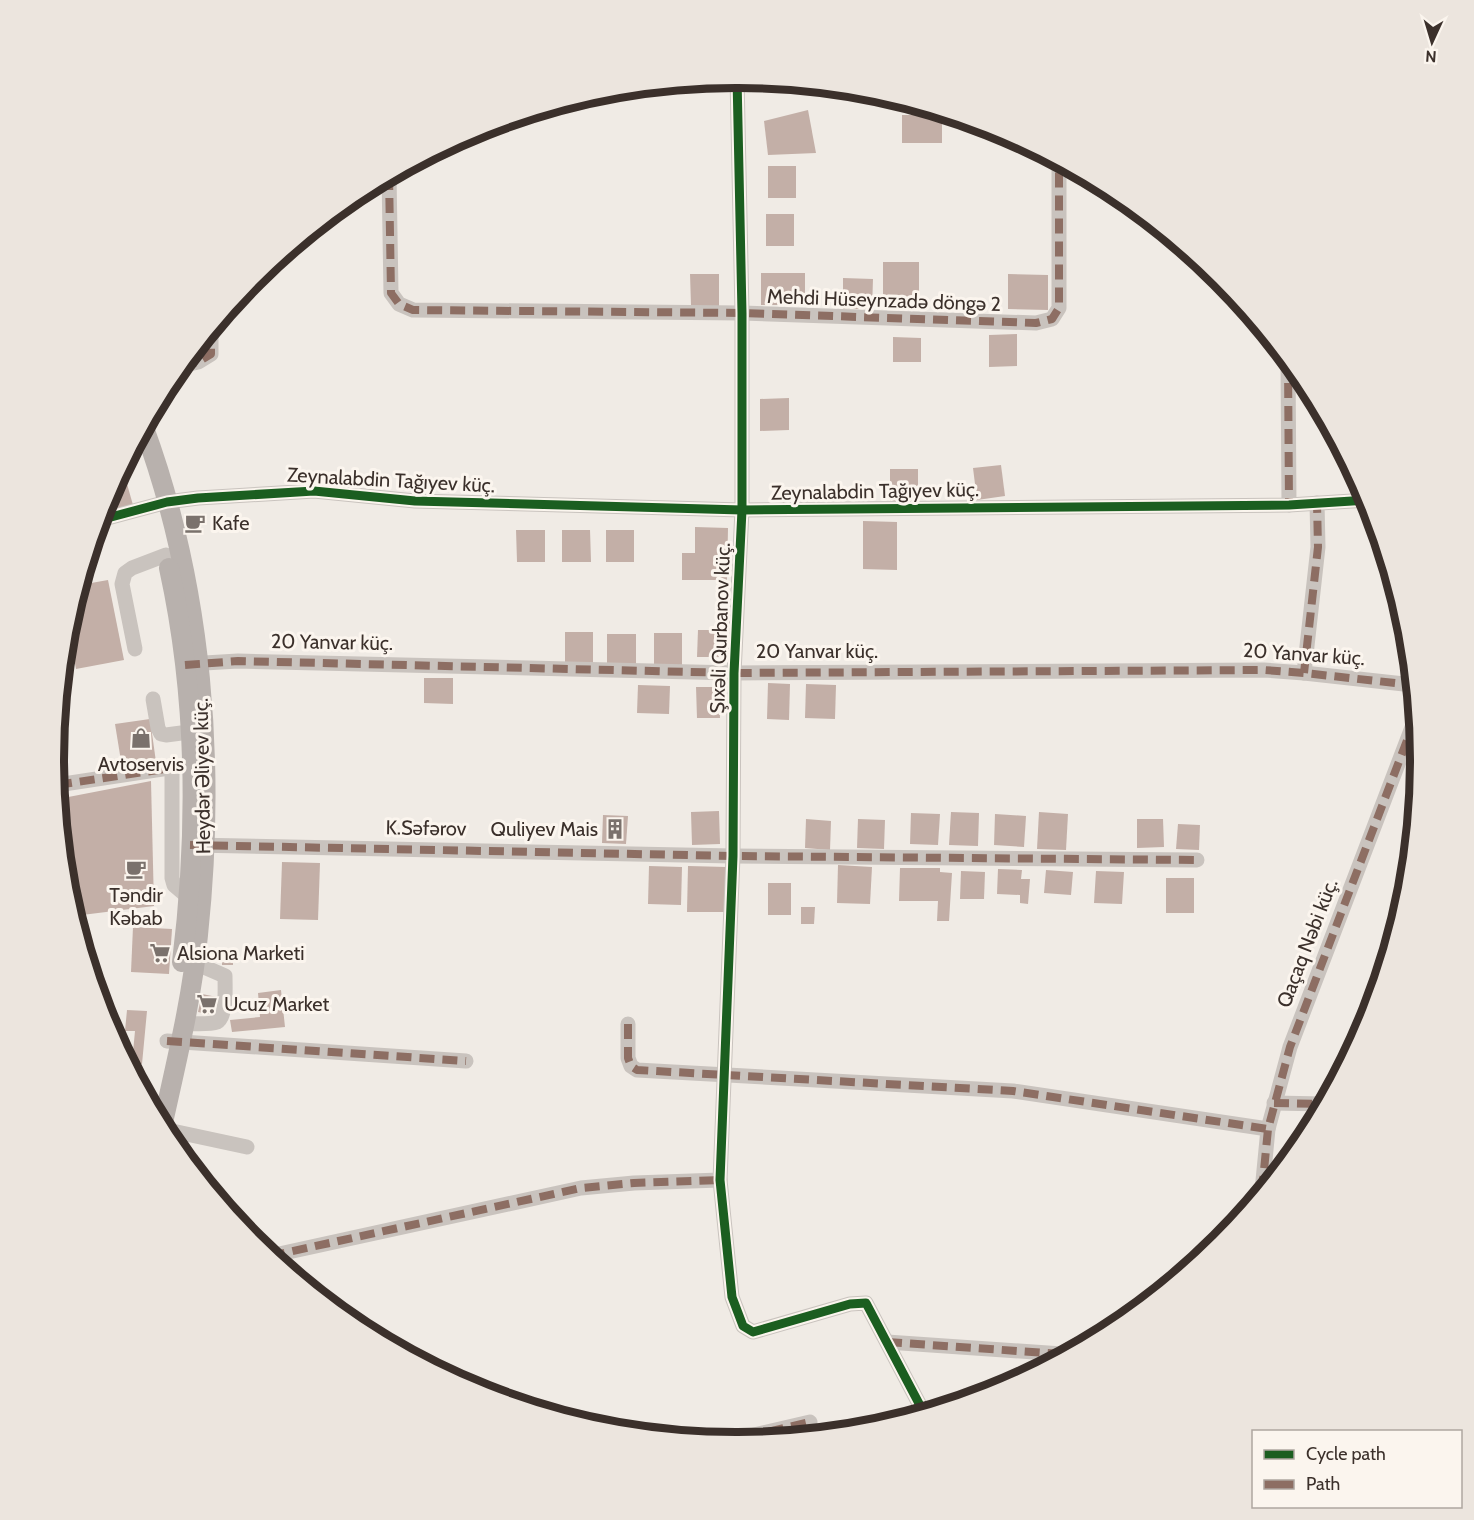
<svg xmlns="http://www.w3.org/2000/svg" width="1474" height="1520" font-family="Cabin,sans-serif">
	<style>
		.green { fill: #d1d6bf }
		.building { fill: #c3afa7 }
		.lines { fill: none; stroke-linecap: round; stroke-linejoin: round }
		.minor { stroke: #c9c3be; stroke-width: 15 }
		.major { stroke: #b8b1ad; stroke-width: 20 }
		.quiet { stroke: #8d6e63; stroke-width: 8; stroke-dasharray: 15 8; stroke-linecap: butt }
		.cycleway-casing { stroke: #fbf5ee; stroke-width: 13 }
		.cycleway { stroke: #1b5e20; stroke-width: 9 }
		.labels { text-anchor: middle; stroke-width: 6; stroke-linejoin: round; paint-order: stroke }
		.street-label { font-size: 20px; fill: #3b302b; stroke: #fbf5ee }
		.poi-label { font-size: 20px; fill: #3b302b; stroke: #fbf5ee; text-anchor: start }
		.rim { fill: none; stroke: #3b302b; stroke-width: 8 }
	</style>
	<rect width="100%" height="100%" fill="#f0ebe5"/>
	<!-- green -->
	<polygon class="green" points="729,78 729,88 678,93 675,83"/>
	<!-- building -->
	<g class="building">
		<polygon points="808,110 816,153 768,155 764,121"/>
		<rect x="902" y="115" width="40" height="28"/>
		<rect x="768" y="166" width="28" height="32"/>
		<rect x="766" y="214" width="28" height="32"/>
		<rect x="883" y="262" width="36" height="41"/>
		<rect x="761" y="273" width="44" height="32"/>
		<polygon points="690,274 719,274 719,306 691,306"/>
		<polygon points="1008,274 1048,275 1048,310 1008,309"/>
		<polygon points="843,278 873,279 872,309 843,309"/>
		<polygon points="1017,334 1017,366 989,367 989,335"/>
		<polygon points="893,337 921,338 921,362 893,362"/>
		<polygon points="789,398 789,430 760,431 760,399"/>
		<polygon points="1001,465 1005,496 977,500 973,468"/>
		<rect x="890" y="469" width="28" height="32"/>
		<polygon points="127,484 133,505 102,513 112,488"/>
		<polygon points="863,521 897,522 897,570 863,569"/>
		<polygon points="695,527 728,528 727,580 682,580 682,553 695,553"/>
		<polygon points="516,530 545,530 545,562 517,562"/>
		<polygon points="562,530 590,530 591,562 562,562"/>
		<rect x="606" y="530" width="28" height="32"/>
		<polygon points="108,580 124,660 76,669 68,625 80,585"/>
		<polygon points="698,630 729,630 728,657 697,657"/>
		<rect x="565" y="632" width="28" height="32"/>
		<rect x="654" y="633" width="28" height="32"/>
		<rect x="607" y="634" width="29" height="32"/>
		<polygon points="424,678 453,678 453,704 424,703"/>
		<polygon points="768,683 790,684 789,720 767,719"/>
		<polygon points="806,684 836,685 835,719 805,718"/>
		<polygon points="638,685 670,686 669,714 637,713"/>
		<polygon points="696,687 719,687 720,718 697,718"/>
		<polygon points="150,719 156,762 122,767 115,724"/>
		<polygon points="151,781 154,906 74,916 67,893 58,799"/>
		<polygon points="719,811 720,844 692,845 691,812"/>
		<polygon points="951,812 979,813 978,846 949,845"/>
		<polygon points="1039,812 1068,814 1066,850 1037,849"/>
		<polygon points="911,813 940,814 938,845 910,844"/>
		<polygon points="995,814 1026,816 1024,847 994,845"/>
		<polygon points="603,815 628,816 626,844 602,843"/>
		<polygon points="806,819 831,821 830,850 805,848"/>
		<polygon points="858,819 885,820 884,849 857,848"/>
		<polygon points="1137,819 1163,819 1164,847 1137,848"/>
		<polygon points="1178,824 1200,825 1199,850 1176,849"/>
		<polygon points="282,862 320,863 318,920 280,919"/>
		<polygon points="838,865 872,867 870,904 837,903"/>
		<polygon points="649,866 682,867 681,905 648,904"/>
		<polygon points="688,866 727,867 726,912 687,912"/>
		<polygon points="900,868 940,868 940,872 952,873 949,921 937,921 938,901 899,901"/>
		<polygon points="998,869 1022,870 1021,879 1030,879 1028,904 1020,903 1020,895 997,894"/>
		<polygon points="1046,870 1073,872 1071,895 1044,893"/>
		<polygon points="961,871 985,872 984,899 960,899"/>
		<polygon points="1096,871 1124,872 1122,904 1094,903"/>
		<rect x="1166" y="878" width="28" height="35"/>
		<rect x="768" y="883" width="23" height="32"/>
		<polygon points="801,907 815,907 814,924 801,924"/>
		<polygon points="133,927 172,929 169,974 131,972"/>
		<rect x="222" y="951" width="11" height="14"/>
		<polygon points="281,990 285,1027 232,1032 230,1020 260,1017 258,993"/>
		<polygon points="202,994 217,997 214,1015 198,1012"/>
		<polygon points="127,1010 147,1011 142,1064 132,1063 135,1031 125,1031"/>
	</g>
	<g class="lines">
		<!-- minor -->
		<g class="minor">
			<polyline points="737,77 742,313 742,510 734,673 733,856 720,1180 732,1297 743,1326 753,1332 850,1304 866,1303 924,1413"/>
			<polyline points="389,175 391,293 399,304 413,310 742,313 1036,323 1052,319 1059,308 1059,161"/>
			<polyline points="1288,360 1289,505"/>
			<polyline points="181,366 198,362 211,354 211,330"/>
			<polyline points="100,520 167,502 198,498 314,491 415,501 742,510 1289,505 1368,500"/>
			<polyline points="135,649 122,584 125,573 132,568 166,555"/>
			<polyline points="188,664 238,661 734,673 1264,670 1304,673 1413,685"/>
			<polyline points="1304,673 1318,547 1317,503"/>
			<polyline points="153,699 158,728 161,734 166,735 189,732"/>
			<polyline points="172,767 172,878 174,885 188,897"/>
			<polyline points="57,785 182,766"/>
			<polyline points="193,845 733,856 1197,860"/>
			<path d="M184,1024C193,1023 209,1025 217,1022C227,1017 225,986 225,976L195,963"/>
			<polyline points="628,1024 628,1058 631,1066 637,1070 1013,1091 1268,1129"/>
			<polyline points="167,1041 466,1061"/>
			<polyline points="1274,1103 1324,1104"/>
			<polyline points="163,1129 247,1147"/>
			<polyline points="1262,1191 1268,1129 1290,1047 1416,717"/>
			<polyline points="270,1256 581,1188 634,1183 720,1180"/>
			<polyline points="887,1342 1062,1354"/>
			<polyline points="724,1442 810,1422"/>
		</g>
		<!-- major -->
		<g class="major">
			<path d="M144,428C203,589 216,765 198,935C192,999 176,1063 162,1127"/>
			<path d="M169,568C197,696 198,833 182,962"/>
		</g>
		<!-- quiet -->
		<g class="quiet">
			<polyline points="389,175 391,293 399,304 413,310 742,313 1036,323 1052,319 1059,308 1059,161"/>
			<polyline points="1288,360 1289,505"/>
			<polyline points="181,366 198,362 211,354 211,330"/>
			<polyline points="185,665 238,661 734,673 1264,670 1304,673 1413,685"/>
			<polyline points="1304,673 1318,547 1317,503"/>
			<polyline points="57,785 191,765"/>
			<polyline points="190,845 733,856 1197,860"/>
			<polyline points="628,1024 628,1058 631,1066 637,1070 1013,1091 1268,1129"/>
			<polyline points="167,1041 466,1061"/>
			<polyline points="1274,1103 1324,1104"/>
			<polyline points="1262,1191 1268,1129 1290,1047 1416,717"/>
			<polyline points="270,1256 581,1188 634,1183 720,1180"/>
			<polyline points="887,1342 1062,1354"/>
			<polyline points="724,1442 810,1422"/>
		</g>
		<!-- cycleway casing -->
		<g class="cycleway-casing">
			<g id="cycleway">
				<polyline points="737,77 742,313 742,510 734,673 733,856 720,1180 732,1297 743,1326 753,1332 850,1304 866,1303 924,1413"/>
				<polyline points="100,520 167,502 198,498 314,491 415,501 742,510 1289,505 1368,500"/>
			</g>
		</g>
		<!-- cycleway -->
		<use href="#cycleway" class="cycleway"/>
	</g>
	<!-- icons -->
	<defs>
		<g id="cafe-bare" transform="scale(1.62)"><path d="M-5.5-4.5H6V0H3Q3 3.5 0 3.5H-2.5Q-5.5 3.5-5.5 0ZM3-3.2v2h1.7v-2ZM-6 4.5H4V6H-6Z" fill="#7a716c" stroke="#fbf5ee" stroke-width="2.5" paint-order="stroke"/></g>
		<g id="shop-bare" transform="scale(1.62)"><path d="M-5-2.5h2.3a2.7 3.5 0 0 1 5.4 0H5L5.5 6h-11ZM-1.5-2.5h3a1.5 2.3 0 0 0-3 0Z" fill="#7a716c" stroke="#fbf5ee" stroke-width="2.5" paint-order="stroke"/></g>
		<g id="building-bare" transform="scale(1.62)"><path d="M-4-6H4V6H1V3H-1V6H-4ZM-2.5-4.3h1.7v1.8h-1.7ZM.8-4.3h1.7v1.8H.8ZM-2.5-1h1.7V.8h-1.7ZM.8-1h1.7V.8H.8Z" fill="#7a716c" stroke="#fbf5ee" stroke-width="2.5" paint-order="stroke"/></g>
		<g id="supermarket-bare" transform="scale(1.62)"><path d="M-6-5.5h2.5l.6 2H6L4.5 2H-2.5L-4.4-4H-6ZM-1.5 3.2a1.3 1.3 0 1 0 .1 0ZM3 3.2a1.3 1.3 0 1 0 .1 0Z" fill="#7a716c" stroke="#fbf5ee" stroke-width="2.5" paint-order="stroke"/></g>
	</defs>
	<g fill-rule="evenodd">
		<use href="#cafe-bare" x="195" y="523"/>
		<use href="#shop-bare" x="141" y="738"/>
		<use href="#building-bare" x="615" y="829"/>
		<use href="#cafe-bare" x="136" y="869"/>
		<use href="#supermarket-bare" x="160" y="953"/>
		<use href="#supermarket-bare" x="207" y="1004"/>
	</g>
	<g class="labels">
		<!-- street labels -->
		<g class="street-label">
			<text transform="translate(884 300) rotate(2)" y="7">Mehdi Hüseynzadə döngə 2</text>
			<text transform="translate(391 480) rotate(3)" y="7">Zeynalabdin Tağıyev küç.</text>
			<text transform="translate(875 491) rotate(-1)" y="7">Zeynalabdin Tağıyev küç.</text>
			<text transform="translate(720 628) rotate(-88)" y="7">Şıxəli Qurbanov küç.</text>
			<text transform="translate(332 642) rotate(1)" y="7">20 Yanvar küç.</text>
			<text x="817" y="658">20 Yanvar küç.</text>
			<text transform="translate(1304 654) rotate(4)" y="7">20 Yanvar küç.</text>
			<text transform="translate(202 776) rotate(-91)" y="7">Heydər Əliyev küç.</text>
			<text transform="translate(426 828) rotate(1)" y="7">K.Səfərov</text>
			<text transform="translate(1307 943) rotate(-69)" y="7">Qaçaq Nəbi küç.</text>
		</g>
		<!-- poi labels -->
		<g class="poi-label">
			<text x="212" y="530">Kafe</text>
			<text x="141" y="771" text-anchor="middle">Avtoservis</text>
			<text x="598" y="836" text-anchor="end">Quliyev Mais</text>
			<text x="136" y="902" text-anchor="middle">Təndir<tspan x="136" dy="23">Kəbab</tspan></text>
			<text x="177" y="960">Alsiona Marketi</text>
			<text x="224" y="1011">Ucuz Market</text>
		</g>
	</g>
	<!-- crop -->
	<path d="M0 0H1474V1520H0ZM736 88H738A672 672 0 0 1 1410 760V760A672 672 0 0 1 738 1432H736A672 672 0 0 1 64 760V760A672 672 0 0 1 736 88Z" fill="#ece5de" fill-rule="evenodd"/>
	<path class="rim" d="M736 88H738A672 672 0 0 1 1410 760V760A672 672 0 0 1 738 1432H736A672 672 0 0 1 64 760V760A672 672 0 0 1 736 88Z"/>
	<!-- legend -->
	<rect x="1252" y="1430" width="210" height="78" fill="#fbf5ee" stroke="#aea6a0" stroke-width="1.5"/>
	<rect x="1264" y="1450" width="30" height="9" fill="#1b5e20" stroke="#aea6a0" stroke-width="1.5"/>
	<text x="1306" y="1460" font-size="18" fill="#3b302b">Cycle path</text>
	<rect x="1264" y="1480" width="30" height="9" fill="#8d6e63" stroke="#aea6a0" stroke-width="1.5"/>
	<text x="1306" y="1490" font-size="18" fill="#3b302b">Path</text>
	<!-- north arrow -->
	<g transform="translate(1432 42) rotate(184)" stroke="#fbf5ee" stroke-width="4.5" paint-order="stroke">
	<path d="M0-4.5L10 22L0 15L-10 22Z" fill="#3b302b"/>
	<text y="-9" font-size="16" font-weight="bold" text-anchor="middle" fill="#3b302b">N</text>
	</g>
</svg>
